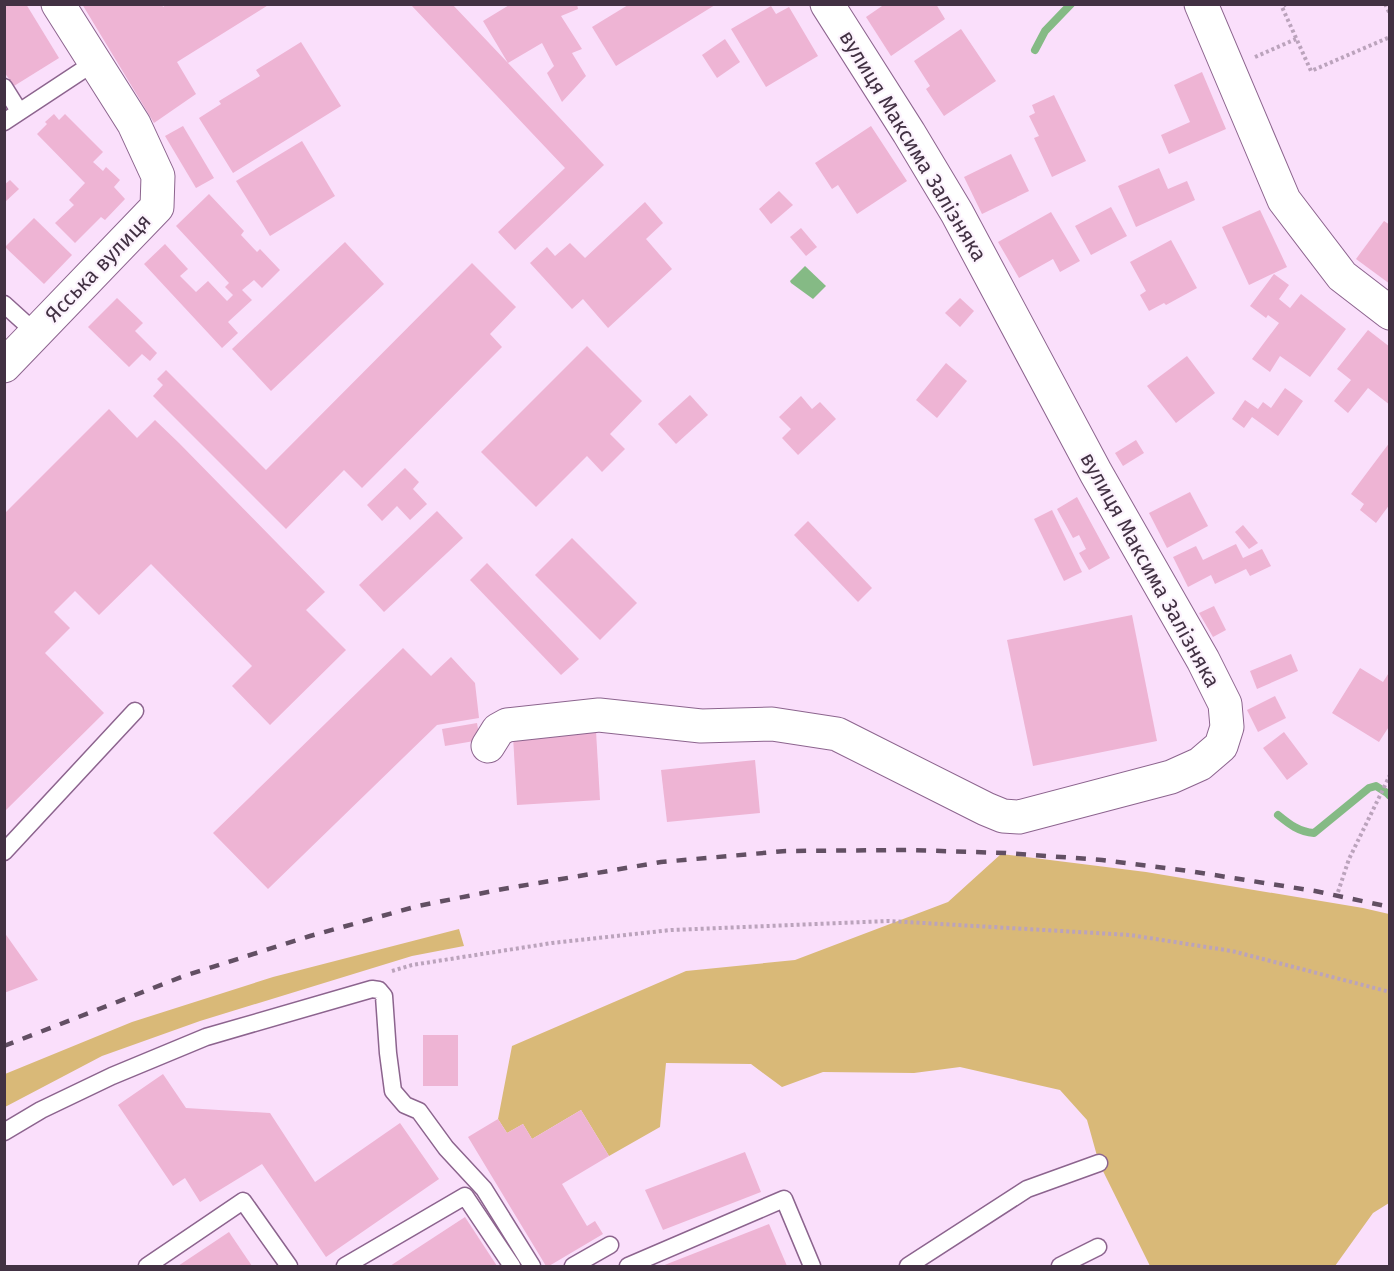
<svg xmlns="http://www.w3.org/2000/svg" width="1394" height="1271" font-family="'Fira Sans',sans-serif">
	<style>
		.green { fill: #d9b978 }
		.water { fill: #85ba85 }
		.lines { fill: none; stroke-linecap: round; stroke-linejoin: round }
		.stream { stroke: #85ba85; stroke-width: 8 }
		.building { fill: #eeb4d4 }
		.lane-casing { stroke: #8c648e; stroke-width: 19 }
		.street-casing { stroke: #8c648e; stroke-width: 35 }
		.path { stroke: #bba3bc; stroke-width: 4; stroke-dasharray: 3 3; stroke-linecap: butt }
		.lane { stroke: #fff; stroke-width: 16 }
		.street { stroke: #fff; stroke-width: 33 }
		.rail { stroke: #624f63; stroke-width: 4.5; stroke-dasharray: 10 10; stroke-linecap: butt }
		.labels { text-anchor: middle; stroke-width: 4.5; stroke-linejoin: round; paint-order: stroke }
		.street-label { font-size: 21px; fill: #423143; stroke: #fcf3fd }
	</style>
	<rect width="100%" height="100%" fill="#fadffb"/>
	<!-- green -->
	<g class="green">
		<polygon points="1001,854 1146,872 1363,908 1389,914 1389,1203 1373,1213 1335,1266 1150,1266 1099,1163 1087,1120 1060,1090 960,1067 914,1073 823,1072 782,1087 751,1064 666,1063 660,1127 609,1156 581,1110 532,1139 523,1124 507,1133 498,1119 512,1046 686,971 795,960 948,902"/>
		<polygon points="459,929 464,946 412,956 200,1021 102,1056 5,1107 5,1074 132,1022 273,977"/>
	</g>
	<!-- water -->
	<polygon class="water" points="805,266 826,286 813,299 791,283 790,281"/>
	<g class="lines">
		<!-- stream -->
		<g class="stream">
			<polyline points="1035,50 1045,31 1071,4"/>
			<path d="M1278,815C1289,824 1299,832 1314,833L1369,788L1376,786L1387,793L1390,796"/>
		</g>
	</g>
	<!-- building -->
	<g class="building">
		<polygon points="4,4 26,4 59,58 14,86 4,72"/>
		<polygon points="82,4 162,4 163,7 167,4 270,4 177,62 196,94 154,123"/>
		<polygon points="414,4 452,4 508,63 483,21 511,4 577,4 578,9 561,16 582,49 572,53 586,76 562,102 547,73 554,66 542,43 508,63 604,165 515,250 498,232 565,168 412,6"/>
		<polygon points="885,4 936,4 945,19 891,56 866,17"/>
		<polygon points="628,5 715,5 616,66 592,27"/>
		<polygon points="771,6 776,14 789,7 818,56 766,87 731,29"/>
		<polygon points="961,29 996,81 944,116 926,89 930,86 914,61"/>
		<polygon points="725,39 740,62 717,78 702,55"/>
		<polygon points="301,42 341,106 233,173 199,118 221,104 219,101 260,76 256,70"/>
		<polygon points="1202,72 1226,129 1169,154 1161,135 1190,122 1174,85"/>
		<polygon points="1054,95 1086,161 1052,177 1034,138 1039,136 1029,116 1035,113 1032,105"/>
		<polygon points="54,114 59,120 65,114 103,152 93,162 103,171 106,167 120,180 114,187 125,199 105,220 101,217 75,243 55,223 74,205 69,200 85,183 37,134 47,124 45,122"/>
		<polygon points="183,126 214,178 196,188 165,136"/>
		<polygon points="871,126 907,181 857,214 838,185 832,189 815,163"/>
		<polygon points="302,141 335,196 270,236 236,181"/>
		<polygon points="1011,154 1029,191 982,214 964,177"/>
		<polygon points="1159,168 1168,189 1187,181 1195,200 1136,227 1118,186"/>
		<polygon points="10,180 19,189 4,203 4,185"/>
		<polygon points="779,191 793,205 771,224 759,209"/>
		<polygon points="209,194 244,231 241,235 257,252 260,249 280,270 262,288 254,280 242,290 252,300 228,322 238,333 222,348 144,264 165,244 188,269 180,276 196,292 208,281 227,301 233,295 225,287 229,283 176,226"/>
		<polygon points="645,202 663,223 646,239 672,269 608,328 583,299 572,309 530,263 547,247 555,256 570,243 585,258"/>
		<polygon points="1111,207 1127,236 1091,255 1075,226"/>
		<polygon points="1260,210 1287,267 1249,285 1222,227"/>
		<polygon points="1051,212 1080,261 1060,272 1053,259 1019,278 998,242"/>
		<polygon points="34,218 72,255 44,284 5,247"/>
		<polygon points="1384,221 1390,225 1390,284 1356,259"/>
		<polygon points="801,228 817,247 806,256 790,237"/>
		<polygon points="1171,240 1197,288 1166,305 1164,303 1149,311 1140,295 1146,291 1130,262"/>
		<polygon points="345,242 384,284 271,391 232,349"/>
		<polygon points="472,263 516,307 490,334 502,347 362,488 344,470 286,529 153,396 163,385 157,379 166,370 266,470"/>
		<polygon points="1274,274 1289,285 1279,299 1290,308 1301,294 1346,329 1310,377 1280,356 1270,372 1252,359 1279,323 1268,315 1266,318 1250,306"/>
		<polygon points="117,298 143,323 135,331 157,353 150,361 142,354 129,367 88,327"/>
		<polygon points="960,298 974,311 960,327 945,313"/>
		<polygon points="1368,330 1390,347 1390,405 1368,388 1348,413 1334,401 1351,380 1337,369"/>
		<polygon points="587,346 642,401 610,434 625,449 602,472 587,456 536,507 481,452"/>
		<polygon points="1187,356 1215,393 1176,423 1147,386"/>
		<polygon points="946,363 967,381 937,418 916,400"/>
		<polygon points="1285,388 1303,401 1278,436 1252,417 1244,428 1232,419 1245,400 1258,409 1263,402 1271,408"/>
		<polygon points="690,395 708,415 676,444 658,424"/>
		<polygon points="801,396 812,409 820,402 836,419 798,455 782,438 791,429 779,417"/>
		<polygon points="109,409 137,438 155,420 179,443 325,592 306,610 346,650 270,725 232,686 252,666 151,564 99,615 75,591 54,612 70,628 45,653 104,713 5,811 5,513"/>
		<polygon points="1136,440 1144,453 1123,466 1115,453"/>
		<polygon points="1390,442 1390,504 1376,523 1360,510 1364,504 1351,494"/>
		<polygon points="405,468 419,482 413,489 427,504 410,520 397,506 382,521 367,505"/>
		<polygon points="1190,492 1208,526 1167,548 1149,513"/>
		<polygon points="1077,497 1110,558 1089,570 1079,553 1086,549 1079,535 1073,538 1057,509"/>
		<polygon points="1052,510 1082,572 1064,581 1034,519"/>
		<polygon points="437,511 463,538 384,612 359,585"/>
		<polygon points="808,521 872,588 858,602 794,535"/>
		<polygon points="1243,525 1258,543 1249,549 1235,532"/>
		<polygon points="572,538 637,603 600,640 535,575"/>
		<polygon points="1236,544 1243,558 1262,549 1271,566 1250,576 1246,569 1215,584 1211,575 1188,587 1173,557 1196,546 1203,560"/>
		<polygon points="487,563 579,659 561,675 470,580"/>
		<polygon points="1214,606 1226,630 1213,637 1199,613"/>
		<polygon points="1132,615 1157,741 1033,766 1007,640"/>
		<polygon points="403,648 431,676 451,657 475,683 479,718 437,725 268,889 213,833"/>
		<polygon points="1291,654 1298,671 1257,689 1250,671"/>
		<polygon points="1360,668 1383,682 1390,671 1390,725 1379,742 1332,713"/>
		<polygon points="1275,696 1286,718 1258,732 1247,710"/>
		<polygon points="477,723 480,740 445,746 442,729"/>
		<polygon points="596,731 600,800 517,805 513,736"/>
		<polygon points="1284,732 1308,764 1287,780 1263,748"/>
		<polygon points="755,760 760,813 667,822 661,770"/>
		<polygon points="4,932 38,980 4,993"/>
		<rect x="423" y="1035" width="35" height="51"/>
		<polygon points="163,1074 186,1108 270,1113 315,1182 400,1123 439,1179 326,1257 262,1164 200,1202 185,1178 173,1186 118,1105"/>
		<polygon points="581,1110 609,1156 562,1184 587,1226 595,1221 603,1234 549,1266 546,1266 468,1137 498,1119 507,1133 523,1124 532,1139"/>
		<polygon points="745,1152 761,1192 663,1230 645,1190"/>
		<polygon points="465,1217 497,1266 390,1266"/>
		<polygon points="769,1224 787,1266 662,1266"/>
		<polygon points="229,1232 252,1266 178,1266"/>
	</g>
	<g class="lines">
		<!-- lane casing -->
		<g class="lane-casing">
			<g id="lane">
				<polyline points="4,87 19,111"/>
				<polyline points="4,122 95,62"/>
				<polyline points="4,304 36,333"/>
				<polyline points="4,852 135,711"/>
				<polyline points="4,1132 41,1110 112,1076 206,1037 372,989 379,990 384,996 388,1053 393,1091 405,1105 419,1111 446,1148 484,1189 532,1266"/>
				<polyline points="147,1266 243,1201 289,1266"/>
				<polyline points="345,1266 465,1196 512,1266"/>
				<polyline points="573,1266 610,1245"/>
				<polyline points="628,1266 784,1199 812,1266"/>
				<polyline points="908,1266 1027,1189 1099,1163"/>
				<polyline points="1060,1266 1098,1247"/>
			</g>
		</g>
		<!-- street casing -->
		<g class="street-casing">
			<g id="street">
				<polyline points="1201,4 1284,200 1342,276 1390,313"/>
				<polyline points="4,366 157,207 158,176 134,124 58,4"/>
				<polyline points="488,746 498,730 507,725 599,715 701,726 772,724 837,734 986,809 1003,816 1019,817 1171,777 1200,764 1221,746 1227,727 1225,704 1203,660 1096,473 957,213 909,133 827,4"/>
			</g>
		</g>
		<!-- path -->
		<g class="path">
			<polyline points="1286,4 1282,7 1311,71 1390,37"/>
			<polyline points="1385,4 1390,14"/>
			<polyline points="1255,57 1296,39"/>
			<polyline points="1338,892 1349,859 1390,775"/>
			<polyline points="392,971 412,965 552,943 671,930 889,921 1130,935 1232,951 1390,992"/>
		</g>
		<!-- lane -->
		<use href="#lane" class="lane"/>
		<!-- street -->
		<use href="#street" class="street"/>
		<!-- rail -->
		<polyline class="rail" points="4,1046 184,976 310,936 418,906 503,889 661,862 786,851 908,850 1006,853 1102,860 1189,871 1315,891 1390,907"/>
	</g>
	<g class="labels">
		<!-- street labels -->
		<g class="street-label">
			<text transform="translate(913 146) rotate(59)" y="7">вулиця Максима Залізняка</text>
			<text transform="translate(98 268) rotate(-46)" y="7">Ясська вулиця</text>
			<text transform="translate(1150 570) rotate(61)" y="7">вулиця Максима Залізняка</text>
		</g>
	</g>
	<!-- border -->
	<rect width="1394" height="1271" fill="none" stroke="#423143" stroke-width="12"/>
</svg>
